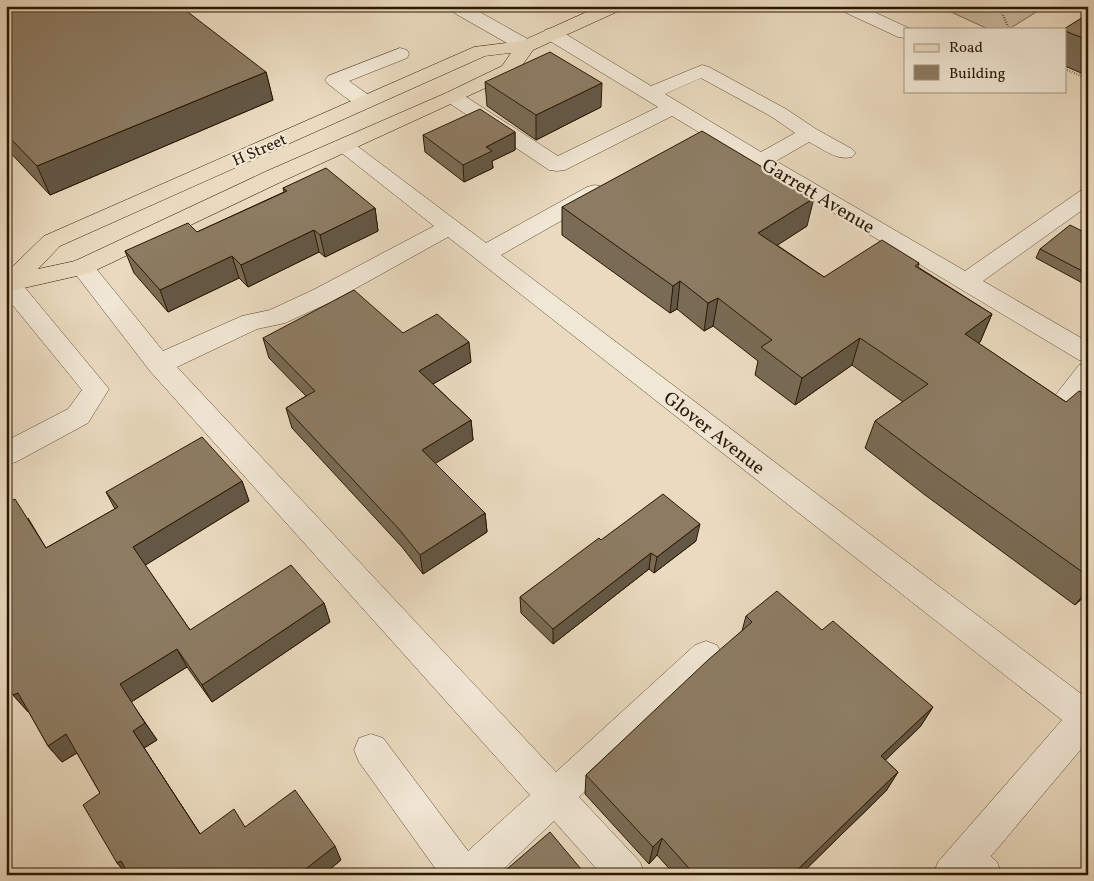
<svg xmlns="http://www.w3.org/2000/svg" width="1094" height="881" font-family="Vollkorn,serif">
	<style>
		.green { fill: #c9b99f; stroke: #796850 }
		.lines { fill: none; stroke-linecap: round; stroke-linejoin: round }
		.minor-casing { stroke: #594830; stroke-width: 1 }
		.major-casing { stroke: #291700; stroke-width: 1 }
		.path { stroke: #291700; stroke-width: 2.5; stroke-dasharray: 0.5 2; stroke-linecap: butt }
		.minor { fill: #f1e7d5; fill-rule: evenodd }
		.major { fill: #eadabf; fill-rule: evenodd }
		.wall { fill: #796b55; stroke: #291700 }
		.shaded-wall { fill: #635745; stroke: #291700 }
		.building { fill: #8d7c63; stroke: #291700 }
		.labels { text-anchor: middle; stroke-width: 4.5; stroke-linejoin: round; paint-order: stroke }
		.far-street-label { font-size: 16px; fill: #291700; stroke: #f1e7d5 }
		.street-label { font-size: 19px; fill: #291700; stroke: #f1e7d5 }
	</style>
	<rect width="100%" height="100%" fill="#eadabf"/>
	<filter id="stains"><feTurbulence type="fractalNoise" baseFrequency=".004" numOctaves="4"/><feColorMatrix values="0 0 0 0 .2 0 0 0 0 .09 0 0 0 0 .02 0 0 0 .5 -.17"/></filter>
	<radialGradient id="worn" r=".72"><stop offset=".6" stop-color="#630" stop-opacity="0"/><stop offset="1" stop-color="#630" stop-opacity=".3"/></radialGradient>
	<!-- green -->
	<polygon class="green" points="938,6 1046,6 1009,29 988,29"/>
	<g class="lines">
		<!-- minor casing -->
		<g class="minor-casing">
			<g id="minor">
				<polygon points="446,6 469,6 533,42 535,46 533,50 526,52 519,50 449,10"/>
				<polygon points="837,6 861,6 911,29 905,29 905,38 898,37 840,10"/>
				<path d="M552,28L559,30L651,86L702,65L709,67L786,109L816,129L852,149L856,153L852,157C837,161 823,149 809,142L776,161L965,271L1080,191L1088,189V206L983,281L1088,342V390L1080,400L1088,404V427C1074,423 1057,415 1050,402L1079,365L1087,363L1079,360L672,116L565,170L557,171L549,170L446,101L443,97L446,93L453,91L460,93L558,156L658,107L545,38L543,34L545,30ZM701,78L772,117L795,133L761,152L665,94Z"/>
				<path d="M400,48L407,50L409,54L407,58L349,81L373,98L376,102L373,106C356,110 341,93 328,84L325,80L328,76Z"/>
				<polygon points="345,140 352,142 486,243 587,187 595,185 603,187 606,192 603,197 501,255 1088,699 1088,741 991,856 997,862 1002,875 933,875 938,862 1062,720 448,237 333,301 285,323 257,329 177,367 556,772 695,645 706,641 717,645 722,655 717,665 579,797 640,862 645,875 602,875 554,821 497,875 440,875 359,762 354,750 359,738 371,734 383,738 468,851 530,795 150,371 70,267 74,261 82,259 90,261 163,351 242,316 270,310 315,289 434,226 338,150 335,146 338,142"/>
				<polygon points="9,276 17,278 109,389 88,423 16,462 6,465 6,441 68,409 82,390 6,297 6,277"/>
			</g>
		</g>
		<!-- major casing -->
		<g class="major-casing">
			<path id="major" d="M600,6H624L621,10L533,50L516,74L283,181L90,273L6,292V273L44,236L474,47L522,41ZM511,53L502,66L446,93L267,171L75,261L38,269L60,246L485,56Z"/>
		</g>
		<!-- path -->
		<g class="path">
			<polyline points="999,6 1009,29"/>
			<polyline points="1065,69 1088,79"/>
		</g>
		<!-- minor -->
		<use href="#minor" class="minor"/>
		<!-- major -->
		<use href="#major" class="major"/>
	</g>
	<!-- wall -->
	<g class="wall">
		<polygon points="6,6 266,72 273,100 50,195 6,148"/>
		<polygon points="1088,14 1088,76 1065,66 1065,29"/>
		<polygon points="485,82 601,107 536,140 487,106"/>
		<polygon points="515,132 515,150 492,161 493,168 464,182 425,152 423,135"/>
		<polygon points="283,188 375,208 378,231 325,257 319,252 248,287 239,278 168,312 134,273 125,251 197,232 284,192"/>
		<polygon points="562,207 807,226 777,245 824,277 919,263 918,267 992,314 980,342 978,343 1066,402 1088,395 1088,593 1075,605 925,495 865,448 875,421 903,402 852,365 795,405 755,375 758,361 713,326 704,331 677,309 670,313 562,235"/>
		<polygon points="1088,234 1088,286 1036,258 1040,249"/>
		<polygon points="403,333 471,362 433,384 471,420 473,440 435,463 485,513 487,532 423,574 402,547 292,428 286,408 306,396 269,358 263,338"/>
		<polygon points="242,481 249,501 145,565 190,630 324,603 330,622 212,702 187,667 131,702 157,740 144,748 200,834 245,827 341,860 323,875 128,875 117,863 100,793 77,753 62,762 48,746 29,712 13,695 28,518 46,548 115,509 106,492"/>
		<polygon points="601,540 696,541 654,573 649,569 553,644 521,613 520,597"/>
		<polygon points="746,616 822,630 933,707 920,727 885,760 898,772 886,791 800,875 675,875 657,855 649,864 585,794 586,775 742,631"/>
	</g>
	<!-- shaded-wall -->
	<g class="shaded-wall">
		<polygon points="266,72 273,100 50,195 37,166"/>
		<polygon points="602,83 601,107 536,140 536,115"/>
		<polygon points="515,132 515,150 492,161 493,168 464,182 463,165 486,147"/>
		<polygon points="814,198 807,226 753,261 758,233"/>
		<polygon points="375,208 378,231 325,257 320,235"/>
		<polygon points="314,230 319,252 248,287 241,265"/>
		<polygon points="232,256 239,278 168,312 160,290"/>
		<polygon points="680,281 677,309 670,313 673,286"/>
		<polygon points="718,298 713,326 704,331 708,303"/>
		<polygon points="992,314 980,342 953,362 965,334"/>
		<polygon points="860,338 852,365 795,405 802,378"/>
		<polygon points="469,342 471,362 421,391 419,371"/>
		<polygon points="471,420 473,440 425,470 422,450"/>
		<polygon points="242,481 249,501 144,566 133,547"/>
		<polygon points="485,513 487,532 423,574 420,555"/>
		<polygon points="700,524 696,541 654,573 657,557"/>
		<polygon points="651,553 649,569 553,644 553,629"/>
		<polygon points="1088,589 1088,593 1075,605"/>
		<polygon points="324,603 330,622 212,702 202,685"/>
		<polygon points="177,649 187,667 131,702 157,740 144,748 210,849 200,834 133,731 120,684"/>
		<polygon points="18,693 32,710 28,712 13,695"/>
		<polygon points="933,707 920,727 870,775 881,756"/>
		<polygon points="66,734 80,751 62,762 48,746"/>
		<polygon points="898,772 886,791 800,875 792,875"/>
		<polygon points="662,838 657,855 649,864 653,847"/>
		<polygon points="335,846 341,860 323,875 298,875"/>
		<polygon points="121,861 133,875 128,875 117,863"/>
	</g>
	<!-- building -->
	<g class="building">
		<polygon points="6,6 180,6 266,72 37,166 6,134"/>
		<polygon points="1088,14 1088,40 1065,31 1065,29 1064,29"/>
		<polygon points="550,52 602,83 536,115 485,82"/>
		<polygon points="480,109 515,132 486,147 492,151 463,165 423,135"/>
		<polygon points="702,131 814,198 758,233 824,277 882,240 919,263 915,266 992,314 965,334 1066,402 1079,391 1088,395 1088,576 937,468 875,421 928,384 860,338 802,378 761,347 772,340 718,298 708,303 680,281 673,286 562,207"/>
		<polygon points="326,168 375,208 320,235 314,230 241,265 232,256 160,290 125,251 188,223 197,232 287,191 283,188"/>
		<polygon points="1070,225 1088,234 1088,274 1040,249"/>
		<polygon points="354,290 403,333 437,314 469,342 419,371 471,420 422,450 485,513 420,555 398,528 286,408 315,391 263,338"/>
		<polygon points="202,437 242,481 133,547 190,630 291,565 324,603 202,685 177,649 120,684 145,723 133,731 200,834 234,809 245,827 295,790 335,846 298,875 129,875 121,861 117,863 83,805 100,793 66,734 48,746 18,693 13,695 6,682 6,503 15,499 46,548 118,507 106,492"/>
		<polygon points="663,494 700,524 657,557 651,553 553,629 520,597 599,538 601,540"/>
		<polygon points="777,591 822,630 833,621 933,707 881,756 898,772 792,875 695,875 662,838 653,847 586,775 708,660 752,622 746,616"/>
		<polygon points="550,832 586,875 500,875"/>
	</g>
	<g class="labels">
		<!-- far-street labels -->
		<g class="far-street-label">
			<text transform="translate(259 149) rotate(-24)" y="6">H Street</text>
		</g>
		<!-- street labels -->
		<g class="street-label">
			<text transform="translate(819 195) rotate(31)" y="7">Garrett Avenue</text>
			<text transform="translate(715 432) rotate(38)" y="7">Glover Avenue</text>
		</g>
	</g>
	<!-- margin -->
	<rect width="1094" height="881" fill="none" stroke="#eadabf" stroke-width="25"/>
	<rect x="8" y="8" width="1079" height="866" fill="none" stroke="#291700" stroke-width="2.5"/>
	<rect x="12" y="12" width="1069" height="856" fill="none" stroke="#291700"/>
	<!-- legend -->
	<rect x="904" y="28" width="162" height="65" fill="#f1e7d5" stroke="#a19480"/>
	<rect x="914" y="44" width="25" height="8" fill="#eadabf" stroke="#a19480"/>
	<text x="949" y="52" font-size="15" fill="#291700">Road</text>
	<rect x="914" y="65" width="25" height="15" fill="#8d7c63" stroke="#a19480"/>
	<text x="949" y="78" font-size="15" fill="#291700">Building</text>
	<rect width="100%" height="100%" filter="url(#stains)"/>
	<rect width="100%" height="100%" fill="url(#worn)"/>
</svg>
